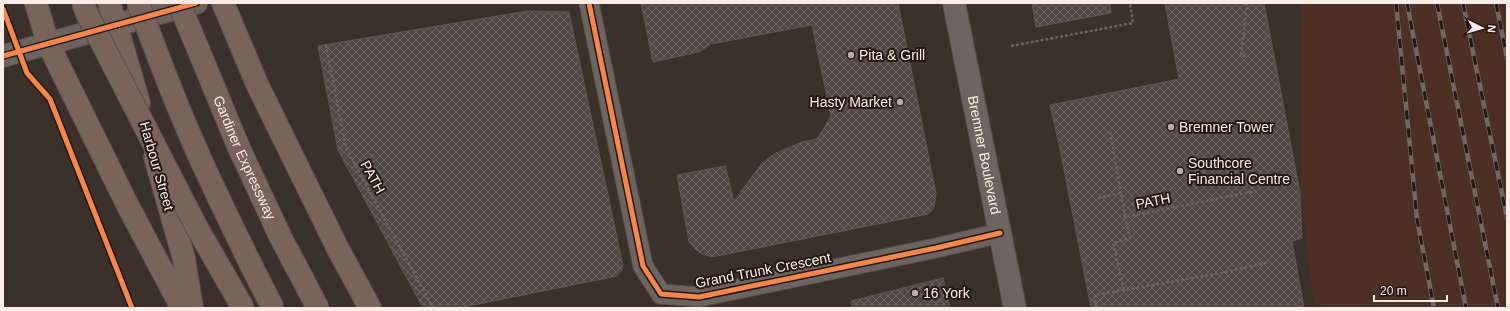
<svg xmlns="http://www.w3.org/2000/svg" width="1510" height="311" font-family="Helvetica,sans-serif">
	<style>
		.built { fill: #4c3025 }
		.building { fill: url(#building-cross-hatch); stroke: #605651 }
		.lines { fill: none; stroke-linecap: round; stroke-linejoin: round }
		.street-casing { stroke: #5b4f4b; stroke-width: 21 }
		.secondary-casing { stroke: #5b4f4b; stroke-width: 24 }
		.highway-casing { stroke: #5b4f4b; stroke-width: 24 }
		.path { stroke: #6c635f; stroke-width: 2.5; stroke-dasharray: 3 2; stroke-linecap: butt }
		.street { stroke: #6d6460; stroke-width: 19 }
		.secondary { stroke: #6d6460; stroke-width: 22 }
		.highway { stroke: #78645b; stroke-width: 22 }
		.rail-casing { stroke: #726762; stroke-width: 4.5 }
		.rail { stroke: #231814; stroke-width: 3; stroke-dasharray: 9; stroke-linecap: butt }
		.highway-bridge-casing { stroke: #5b4f4b; stroke-width: 24; stroke-linecap: butt }
		.highway-bridge { stroke: #78645b; stroke-width: 22 }
		.cycleway-casing { stroke: #231814; stroke-width: 8 }
		.cycleway { stroke: #f5874c; stroke-width: 5 }
		.poi-dot { fill: #baaba5; stroke: #231814; stroke-width: 1.5 }
		.labels { text-anchor: middle; stroke-width: 4; stroke-linejoin: round; paint-order: stroke }
		.poi-label { font-size: 14px; fill: #feede7; stroke: #231814; text-anchor: start }
		.street-label { font-size: 14px; fill: #feede7; stroke: #231814 }
	</style>
	<defs>
		<pattern id="building-cross-hatch" width="8" height="8" patternUnits="userSpaceOnUse"><rect width="8" height="8" fill="#524743"/><path d="M0 0l8 8M0 8l8-8" fill="none" stroke="#6c625e"/></pattern>
	</defs>
	<rect width="100%" height="100%" fill="#3c302b"/>
	<!-- built -->
	<polygon class="built" points="1301,3 1507,3 1507,308 1314,308 1301,193"/>
	<!-- building -->
	<g class="building">
		<polygon points="641,3 898,3 936,194 934,208 928,214 712,257 702,254 696,250 689,242 677,175 725,166 734,201 762,163 776,153 802,142 817,139 831,116 812,25 711,44 699,52 653,62"/>
		<polygon points="1032,3 1110,3 1111,13 1036,27"/>
		<polygon points="1165,3 1264,3 1300,193 1302,238 1292,241 1304,308 1091,308 1060,149 1050,105 1179,79"/>
		<polygon points="527,11 569,12 623,266 622,270 617,276 459,308 423,308 338,150 318,46"/>
		<polygon points="943,278 950,308 852,308 851,301"/>
	</g>
	<g class="lines">
		<!-- street casing -->
		<g class="street-casing">
			<polyline id="street" points="589,3 643,266 661,294 699,297 936,248 1000,233"/>
		</g>
		<!-- secondary casing -->
		<g class="secondary-casing">
			<g id="secondary">
				<path id="s1" d="M954,3L1015,308"/>
				<polyline points="3,56 196,3"/>
			</g>
		</g>
		<!-- highway casing -->
		<g class="highway-casing">
			<g id="highway">
				<polyline points="36,3 48,43 62,72 127,204 182,308"/>
				<polyline points="109,3 116,24 139,103"/>
				<polyline points="223,3 257,84 338,249 370,308"/>
				<polyline points="155,157 184,259 192,308"/>
			</g>
		</g>
		<!-- path -->
		<g class="path">
			<polyline points="326,45 346,148 433,308"/>
			<polyline points="1011,46 1133,23 1130,3"/>
			<polyline points="1246,56 1241,55 1247,3"/>
			<polyline points="1110,132 1121,193"/>
			<polyline points="1098,198 1121,193 1125,217 1256,191"/>
			<polyline points="1124,290 1113,243 1130,238 1125,217"/>
			<polyline points="1096,308 1095,295 1221,273 1269,262"/>
		</g>
		<!-- street -->
		<use href="#street" class="street"/>
		<!-- secondary -->
		<use href="#secondary" class="secondary"/>
		<!-- highway -->
		<use href="#highway" class="highway"/>
		<!-- rail casing -->
		<g class="rail-casing">
			<g id="rail">
				<polyline points="1396,3 1417,219 1434,308"/>
				<polyline points="1407,3 1466,308"/>
				<polyline points="1437,3 1498,308"/>
				<polyline points="1463,3 1507,218"/>
				<polyline points="1496,3 1507,58"/>
			</g>
		</g>
		<!-- rail -->
		<use href="#rail" class="rail"/>
		<!-- highway-bridge casing -->
		<g class="highway-bridge-casing">
			<g id="highway-bridge">
				<polyline points="83,3 87,14 196,226 243,308"/>
				<path d="M138,3C159,59 180,115 205,169C227,216 249,262 273,308"/>
				<path id="s2" d="M179,3L239,148L281,238L318,308"/>
			</g>
		</g>
		<!-- highway-bridge -->
		<use href="#highway-bridge" class="highway-bridge"/>
		<!-- cycleway casing -->
		<g class="cycleway-casing">
			<g id="cycleway">
				<polyline points="589,3 643,266 661,294 699,297 936,248 1000,233"/>
				<polyline points="3,9 27,73 50,99 132,308"/>
				<polyline points="3,56 196,3"/>
			</g>
		</g>
		<!-- cycleway -->
		<use href="#cycleway" class="cycleway"/>
	</g>
	<!-- markers -->
	<g class="poi-dot">
		<circle cx="851" cy="55" r="4"/>
		<circle cx="900" cy="102" r="4"/>
		<circle cx="1171" cy="127" r="4"/>
		<circle cx="1180" cy="171" r="4"/>
		<circle cx="915" cy="293" r="4"/>
	</g>
	<g class="labels">
		<!-- poi labels -->
		<g class="poi-label">
			<text x="859" y="60">Pita &amp; Grill</text>
			<text x="892" y="107" text-anchor="end">Hasty Market</text>
			<text x="1179" y="132">Bremner Tower</text>
			<text x="1188" y="168">Southcore<tspan x="1188" dy="16">Financial Centre</tspan></text>
			<text x="923" y="298">16 York</text>
		</g>
		<!-- street labels -->
		<g class="street-label">
			<text dy="5" stroke="none"><textPath href="#s1" startOffset="155">Bremner Boulevard</textPath></text>
			<text dy="5" stroke="none"><textPath href="#s2" startOffset="168">Gardiner Expressway</textPath></text>
			<text transform="translate(157 166) rotate(74)" y="5">Harbour Street</text>
			<text transform="translate(373 177) rotate(61)" y="5">PATH</text>
			<text transform="translate(1153 201) rotate(-11)" y="5">PATH</text>
			<text transform="translate(763 270) rotate(-11)" y="5">Grand Trunk Crescent</text>
		</g>
	</g>
	<!-- border -->
	<rect width="1510" height="311" fill="none" stroke="#feede7" stroke-width="8"/>
	<!-- north arrow -->
	<g transform="translate(1482 28) rotate(95)" stroke="#231814" stroke-width="3" paint-order="stroke">
	<path d="M0-3L7 15L0 10L-7 15Z" fill="#feede7"/>
	<text y="-6" font-size="11" font-weight="bold" text-anchor="middle" fill="#feede7">N</text>
	</g>
	<!-- scale -->
	<path d="M1374 295v6h73v-6" fill="none" stroke="#feede7" stroke-width="2"/>
	<text x="1380" y="295" font-size="12" fill="#feede7" stroke="#231814" stroke-width="3" paint-order="stroke">20 m</text>
</svg>
